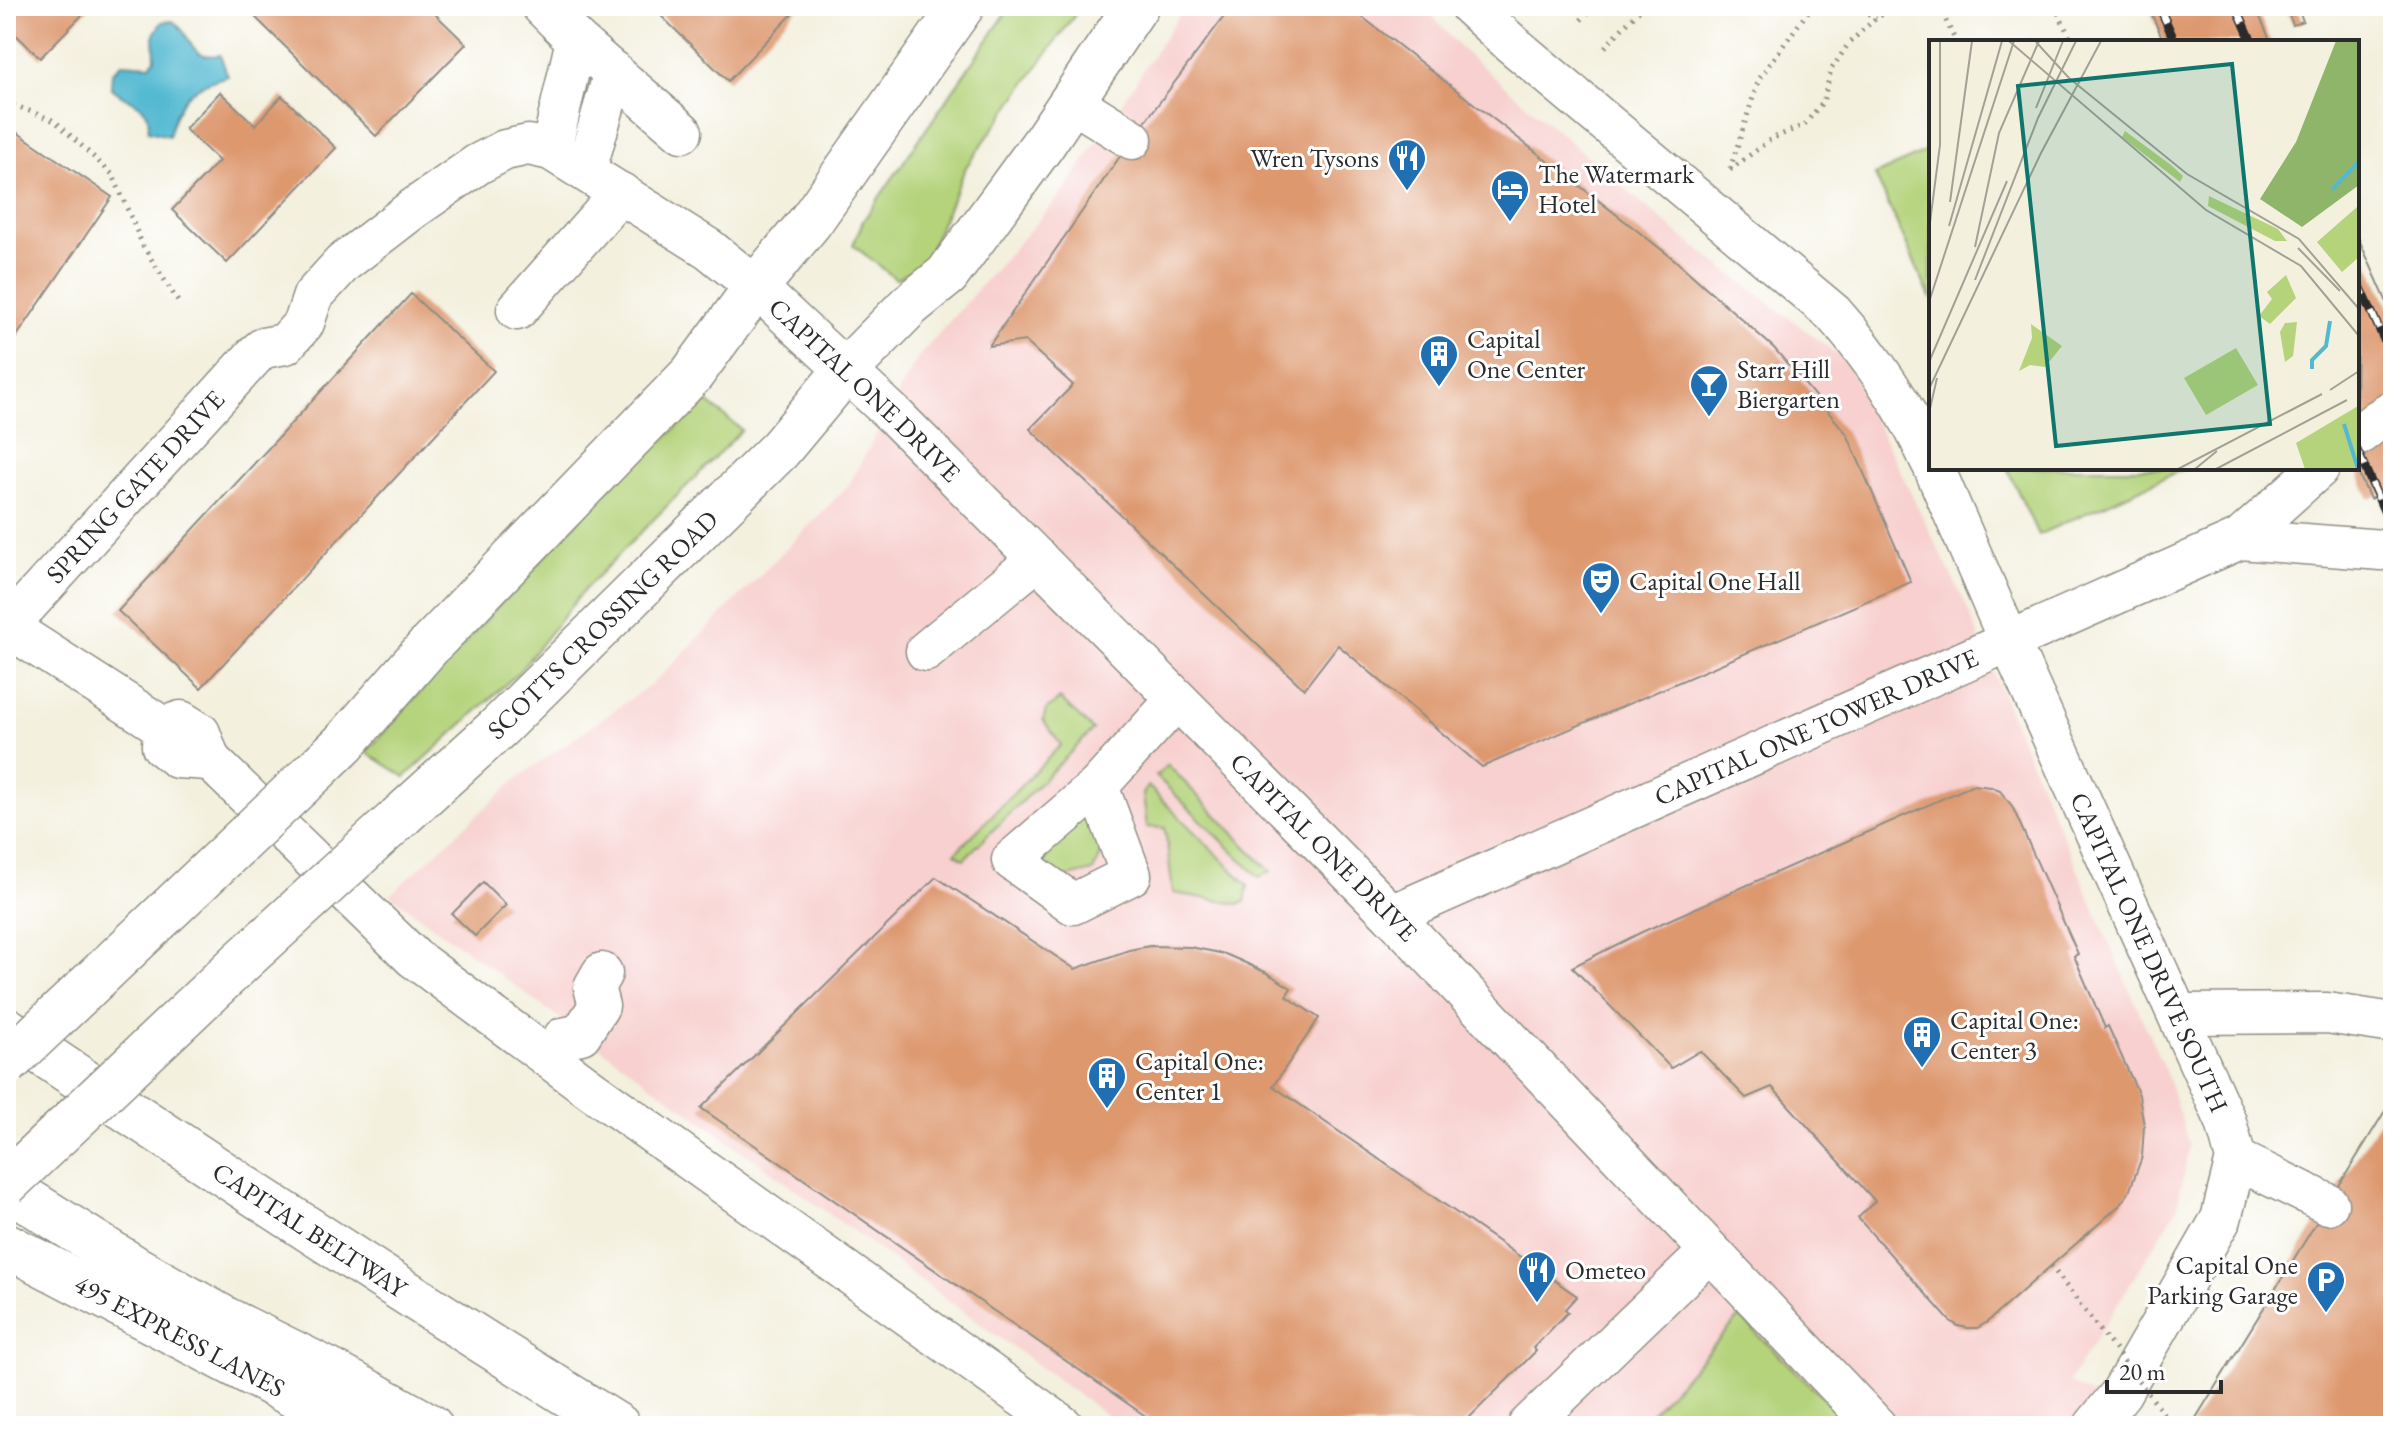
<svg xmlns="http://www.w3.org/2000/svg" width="2399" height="1432" font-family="'EB Garamond',serif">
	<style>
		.built { fill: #f7d0cf }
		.green { fill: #b4d37a; stroke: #707f52; stroke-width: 2 }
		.water { fill: #53b9d1; stroke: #3f727e; stroke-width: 2 }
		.building { fill: #dd986e }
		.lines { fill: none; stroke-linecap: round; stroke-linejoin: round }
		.minor-casing { stroke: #8f8e84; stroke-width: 43 }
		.major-casing { stroke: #8f8e84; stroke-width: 47 }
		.highway-casing { stroke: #8f8e84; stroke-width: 47 }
		.path { stroke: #8f8e84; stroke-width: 5; stroke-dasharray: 2 6; stroke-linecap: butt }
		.minor { stroke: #fff; stroke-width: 40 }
		.major { stroke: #fff; stroke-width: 44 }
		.highway { stroke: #fff; stroke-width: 44 }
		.rail-casing { stroke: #2b2b2b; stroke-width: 9 }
		.rail { stroke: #fff; stroke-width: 6; stroke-dasharray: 18; stroke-linecap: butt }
		.major-bridge-casing { stroke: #8f8e84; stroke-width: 47; stroke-linecap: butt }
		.path-bridge { stroke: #8f8e84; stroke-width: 5; stroke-dasharray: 2 6; stroke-linecap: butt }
		.major-bridge { stroke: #fff; stroke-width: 44 }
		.labels { text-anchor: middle; stroke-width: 6; stroke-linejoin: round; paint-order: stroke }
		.poi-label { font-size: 26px; fill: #2b2b2b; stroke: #fff; text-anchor: start }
		.street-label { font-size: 26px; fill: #2b2b2b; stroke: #fff }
		.inset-river { fill: none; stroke: #53b9d1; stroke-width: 4 }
		.inset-road { fill: none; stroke: #a3a196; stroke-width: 2 }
		.view { fill: #0f766e; fill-opacity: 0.15; stroke: #0f766e; stroke-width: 4 }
		.inset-edge { fill: none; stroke: #2b2b2b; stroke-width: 4 }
	</style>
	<rect width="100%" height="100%" fill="#fff"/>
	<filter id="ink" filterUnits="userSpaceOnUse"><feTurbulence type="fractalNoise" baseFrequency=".0125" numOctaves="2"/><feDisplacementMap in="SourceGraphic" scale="16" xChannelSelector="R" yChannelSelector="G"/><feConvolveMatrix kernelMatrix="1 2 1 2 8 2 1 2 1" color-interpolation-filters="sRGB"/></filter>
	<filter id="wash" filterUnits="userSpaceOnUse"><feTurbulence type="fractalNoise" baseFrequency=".006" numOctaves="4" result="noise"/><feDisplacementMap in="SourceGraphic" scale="32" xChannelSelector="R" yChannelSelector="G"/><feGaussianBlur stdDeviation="1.8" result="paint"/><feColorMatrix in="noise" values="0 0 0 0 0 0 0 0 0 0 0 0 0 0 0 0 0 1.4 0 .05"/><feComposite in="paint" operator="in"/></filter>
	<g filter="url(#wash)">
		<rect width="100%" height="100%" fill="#f3f0de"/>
		<!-- built -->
		<polygon class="built" points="1185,6 1424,6 1460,48 1681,236 1846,361 1965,603 2026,751 2168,1078 2189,1144 2177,1209 2069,1382 2146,1426 1121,1426 390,895 519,777 656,681 848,486 918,357 1066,189"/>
		<!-- green -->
		<g class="green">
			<polygon points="1011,6 1081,6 966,167 924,263 896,279 853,245 863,221"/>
			<polygon points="1931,149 1931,299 1875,175"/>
			<polygon points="707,402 742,430 585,589 518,673 405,777 366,752 500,604 622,474"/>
			<polygon points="2007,468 2185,468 2038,535"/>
			<polygon points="1060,699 1093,730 964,859 955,853 1061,745 1043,720 1046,710"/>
			<polygon points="1168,765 1271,872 1259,877 1156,776"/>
			<polygon points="1148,786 1248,885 1245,902 1238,904 1173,893 1165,828 1147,827 1143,794"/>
			<polygon points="1085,813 1097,823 1101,855 1093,871 1061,879 1044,865 1046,852"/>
			<polygon points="1740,1317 1852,1426 1639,1426"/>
		</g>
		<!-- water -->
		<path class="water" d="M173,21C195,36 186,60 220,55L228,76C190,86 178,97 169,136L148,131C154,101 126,103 111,87L112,73L123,63L150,65L155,59L154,34L162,22Z"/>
		<g id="blocks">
			<!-- building -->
			<g class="building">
				<polygon points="6,6 91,6 40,58 6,25"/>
				<polygon points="244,6 427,6 466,44 376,136"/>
				<polygon points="651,6 800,6 728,81"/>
				<polygon points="1232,6 1348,6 1675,260 1774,348 1847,434 1911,582 1482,767 1338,645 1304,689 1030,429 1073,385 1025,341 989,346 1132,139"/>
				<polygon points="2148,6 2255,6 2271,42 2164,42"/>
				<polygon points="2285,6 2297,6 2303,21 2293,25"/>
				<polygon points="220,92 255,125 282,96 336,148 227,263 172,210 219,161 185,129"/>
				<polygon points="18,133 112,197 6,352 6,151"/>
				<polygon points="2357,235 2393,316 2393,489 2370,499 2356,468"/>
				<polygon points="411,294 494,371 201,688 118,611"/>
				<polygon points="1973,785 1991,787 2000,791 2012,806 2078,954 2074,956 2105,1028 2108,1026 2139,1095 2144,1126 2142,1157 2129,1192 2120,1205 1986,1323 1977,1328 1968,1328 1958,1326 1949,1320 1858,1218 1875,1201 1772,1087 1746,1098 1700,1051 1671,1068 1572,967 1642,932"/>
				<polygon points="936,877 1075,969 1129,950 1150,946 1190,947 1225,954 1239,960 1267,973 1291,988 1286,996 1319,1018 1273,1086 1577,1296 1565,1309 1568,1312 1533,1348 1536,1351 1461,1426 1160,1426 701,1108"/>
				<polygon points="483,882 506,905 475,936 452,914"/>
				<polygon points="2393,1098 2393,1426 2191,1426"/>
			</g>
		</g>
	</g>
	<g filter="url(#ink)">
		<use href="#blocks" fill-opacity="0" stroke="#8f8e84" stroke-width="2"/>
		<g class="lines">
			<!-- minor casing -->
			<g class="minor-casing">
				<g id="minor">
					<polyline points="542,6 576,40 682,132"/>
					<path d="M1470,6L1512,44L1833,313C1874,359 1906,407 1931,462"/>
					<polyline points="1071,101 1132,139"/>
					<polyline points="551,150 576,40"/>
					<polyline points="586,170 614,72"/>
					<polyline points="517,310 621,193"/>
					<polyline points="2357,436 2378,420 2393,411"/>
					<path id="s1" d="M1934,468L2009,641L2226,1122L2236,1159L2221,1219L2121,1393L2094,1426"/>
					<polyline points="2240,539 2382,550 2393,545"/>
					<polyline points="6,626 163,727"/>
					<path id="s2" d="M7,627L257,353L263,348L285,344L304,323L313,296L343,263L413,209L478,164L505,150L528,145L551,150L709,249L756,287L896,417L1392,915L1876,1426"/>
					<polyline points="926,651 1038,559"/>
					<polyline points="163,727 181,721 200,733 210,760 414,958 592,1090 1063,1426"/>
					<polyline points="163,727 162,746 177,758 210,760"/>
					<polyline points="1098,786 1131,875 1073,904 1012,860 1098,786 1176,700"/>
					<path id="s3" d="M1392,915L2240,539L2319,468"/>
					<polyline points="2178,1014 2327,1013 2393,1023"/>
					<polyline points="549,1058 563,1038 581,1034 599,1006 594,987 602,973"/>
					<polyline points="2236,1159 2328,1204"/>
					<polyline points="1528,1426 1710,1251"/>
				</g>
			</g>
			<!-- major casing -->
			<g class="major-casing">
				<g id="major">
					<polyline points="315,771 344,743 430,645 692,374 756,287 810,222 962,6"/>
					<path id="s4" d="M401,816L498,728L780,449L846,370L910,305L947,275L1043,144L1136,6"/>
				</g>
			</g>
			<!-- highway casing -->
			<g class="highway-casing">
				<g id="highway">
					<path id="s5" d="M6,1029C208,1165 411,1298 618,1426"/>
					<polyline points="6,1187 135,1268 225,1319 334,1373 430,1426"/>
					<path id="s6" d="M6,1245L352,1426"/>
				</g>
			</g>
			<!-- path -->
			<g class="path">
				<polyline points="1676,6 1680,10 1684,6"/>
				<polyline points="1854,6 1876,18"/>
				<polyline points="1939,6 1956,42"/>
				<polyline points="2055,6 2072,42"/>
				<polyline points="1581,20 1594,6"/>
				<polyline points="1605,47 1643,6"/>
				<polyline points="6,102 55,121 113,175 143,246 179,303"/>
				<polyline points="1730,169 1759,79 1812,6"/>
				<polyline points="1730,170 1771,139 1804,125 1823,102 1831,70 1849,43 1876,18 1899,6"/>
			</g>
			<!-- minor -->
			<use href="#minor" class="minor"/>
			<!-- major -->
			<use href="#major" class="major"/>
			<!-- highway -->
			<use href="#highway" class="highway"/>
			<!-- rail casing -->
			<g class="rail-casing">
				<g id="rail">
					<polyline points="2159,6 2175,42"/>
					<polyline points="2236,6 2252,42"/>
					<polyline points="2357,279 2393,360"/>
					<polyline points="2357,450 2393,531"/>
				</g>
			</g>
			<!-- rail -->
			<use href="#rail" class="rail"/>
			<!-- major-bridge casing -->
			<g class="major-bridge-casing">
				<g id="major-bridge">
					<polyline points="6,1064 315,771"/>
					<polyline points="6,1184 243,960 401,816"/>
				</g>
			</g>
			<!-- path-bridge -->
			<polyline class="path-bridge" points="2051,1266 2173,1426"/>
			<!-- major-bridge -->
			<use href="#major-bridge" class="major-bridge"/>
		</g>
	</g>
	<!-- icons -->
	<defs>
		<g id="restaurant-pin" transform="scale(2)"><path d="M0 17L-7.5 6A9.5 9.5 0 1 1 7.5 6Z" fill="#1f6fb2" stroke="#fff"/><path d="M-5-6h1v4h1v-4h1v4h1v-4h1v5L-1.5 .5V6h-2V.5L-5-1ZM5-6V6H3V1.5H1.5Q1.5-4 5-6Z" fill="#fff"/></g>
		<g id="hotel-pin" transform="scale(2)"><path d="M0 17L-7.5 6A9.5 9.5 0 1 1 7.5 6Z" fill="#1f6fb2" stroke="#fff"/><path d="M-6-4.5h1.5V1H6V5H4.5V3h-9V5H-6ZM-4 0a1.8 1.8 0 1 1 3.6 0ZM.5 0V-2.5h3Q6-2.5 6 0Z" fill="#fff"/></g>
		<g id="building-pin" transform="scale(2)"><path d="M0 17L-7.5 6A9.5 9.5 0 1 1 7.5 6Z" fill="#1f6fb2" stroke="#fff"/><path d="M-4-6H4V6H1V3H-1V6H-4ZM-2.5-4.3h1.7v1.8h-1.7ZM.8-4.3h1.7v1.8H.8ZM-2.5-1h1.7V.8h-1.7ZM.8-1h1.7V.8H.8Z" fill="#fff"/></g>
		<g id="bar-pin" transform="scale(2)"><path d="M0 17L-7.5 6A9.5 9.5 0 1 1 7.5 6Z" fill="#1f6fb2" stroke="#fff"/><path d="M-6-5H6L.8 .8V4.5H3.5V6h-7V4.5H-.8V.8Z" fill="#fff"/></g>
		<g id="theatre-pin" transform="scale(2)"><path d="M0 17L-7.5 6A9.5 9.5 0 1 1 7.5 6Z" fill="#1f6fb2" stroke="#fff"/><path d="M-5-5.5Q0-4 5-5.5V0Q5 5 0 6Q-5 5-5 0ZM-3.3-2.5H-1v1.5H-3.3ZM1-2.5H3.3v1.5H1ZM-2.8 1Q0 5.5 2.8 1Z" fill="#fff"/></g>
		<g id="parking-pin" transform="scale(2)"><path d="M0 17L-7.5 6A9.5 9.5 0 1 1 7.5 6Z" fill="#1f6fb2" stroke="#fff"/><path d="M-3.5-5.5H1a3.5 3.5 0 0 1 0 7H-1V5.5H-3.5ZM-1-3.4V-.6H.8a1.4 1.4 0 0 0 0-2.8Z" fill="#fff"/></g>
	</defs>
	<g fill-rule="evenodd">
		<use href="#restaurant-pin" x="1407" y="158"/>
		<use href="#hotel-pin" x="1510" y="189"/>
		<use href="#building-pin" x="1439" y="354"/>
		<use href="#bar-pin" x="1709" y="384"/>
		<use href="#theatre-pin" x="1601" y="581"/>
		<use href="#building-pin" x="1922" y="1035"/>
		<use href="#building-pin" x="1107" y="1076"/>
		<use href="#restaurant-pin" x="1537" y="1270"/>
		<use href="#parking-pin" x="2326" y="1280"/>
	</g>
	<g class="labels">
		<!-- poi labels -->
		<g class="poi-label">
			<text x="1379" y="167" text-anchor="end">Wren Tysons</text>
			<text x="1538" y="183">The Watermark<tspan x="1538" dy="30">Hotel</tspan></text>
			<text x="1467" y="348">Capital<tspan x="1467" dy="30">One Center</tspan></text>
			<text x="1737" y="378">Starr Hill<tspan x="1737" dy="30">Biergarten</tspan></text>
			<text x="1629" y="590">Capital One Hall</text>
			<text x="1950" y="1029">Capital One:<tspan x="1950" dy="30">Center 3</tspan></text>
			<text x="1135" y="1070">Capital One:<tspan x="1135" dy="30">Center 1</tspan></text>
			<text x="2298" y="1274" text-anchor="end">Capital One<tspan x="2298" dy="30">Parking Garage</tspan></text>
			<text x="1565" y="1279">Ometeo</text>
		</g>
		<!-- street labels -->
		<g class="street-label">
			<text dy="9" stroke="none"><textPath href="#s2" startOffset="1144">CAPITAL ONE DRIVE</textPath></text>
			<text dy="9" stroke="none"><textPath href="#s2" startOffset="190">SPRING GATE DRIVE</textPath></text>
			<text dy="9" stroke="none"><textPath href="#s4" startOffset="278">SCOTTS CROSSING ROAD</textPath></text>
			<text dy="9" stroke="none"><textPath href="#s3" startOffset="464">CAPITAL ONE TOWER DRIVE</textPath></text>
			<text dy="9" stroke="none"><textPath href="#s2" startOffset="1792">CAPITAL ONE DRIVE</textPath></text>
			<text dy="9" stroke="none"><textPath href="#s1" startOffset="530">CAPITAL ONE DRIVE SOUTH</textPath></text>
			<text dy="9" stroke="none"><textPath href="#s5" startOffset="364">CAPITAL BELTWAY</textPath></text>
			<text dy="9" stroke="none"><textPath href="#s6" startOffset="196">495 EXPRESS LANES</textPath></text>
		</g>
	</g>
	<!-- overview -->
	<g transform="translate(1929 40)">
		<rect width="430" height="430" fill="#f3f0de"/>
		<path d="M196,91L242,125L254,136L251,142L193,97ZM280,156L349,189L358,201H346L279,166ZM428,167L430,217L413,232L388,202ZM357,235L367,258L341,284L330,276L343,259L338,252ZM368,282L364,316L356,322L351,292L356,283ZM102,284L133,306L116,327L101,325L90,331L103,298ZM307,308L329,345L277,375L255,338ZM429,366L430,429H376L367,403Z" fill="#b4d37a"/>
		<path d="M407,1H430V145L373,187L331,159L367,102Z" fill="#8fb56a"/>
		<path class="inset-river" d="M403,150L430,121M383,329V320L397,306L401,281M415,384L429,429"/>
		<path class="inset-road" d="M80,1L277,170L372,226L430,296M107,2L140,38L258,134L370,199L430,269M107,68L134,1M0,83L1,152M21,162L43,1M20,186L73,1M0,190L11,105V1M46,207L70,93L110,1M369,208L411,251M46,240L109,78L147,1M0,262L85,1M0,322L78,141M0,349L112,113L172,1M401,350L430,331M0,373L8,338M249,429L393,354M266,429L288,411M287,429L418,360"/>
		<path class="view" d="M303,24L341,384L127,406L89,46Z"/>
		<rect width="430" height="430" class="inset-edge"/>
	</g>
	<!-- margin -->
	<rect width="2399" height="1432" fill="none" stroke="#fff" stroke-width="32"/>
	<!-- scale -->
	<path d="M2107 1380v12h114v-12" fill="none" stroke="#2b2b2b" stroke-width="4"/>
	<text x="2119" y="1380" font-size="24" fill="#2b2b2b" stroke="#ffffff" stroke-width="6" paint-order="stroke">20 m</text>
</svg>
